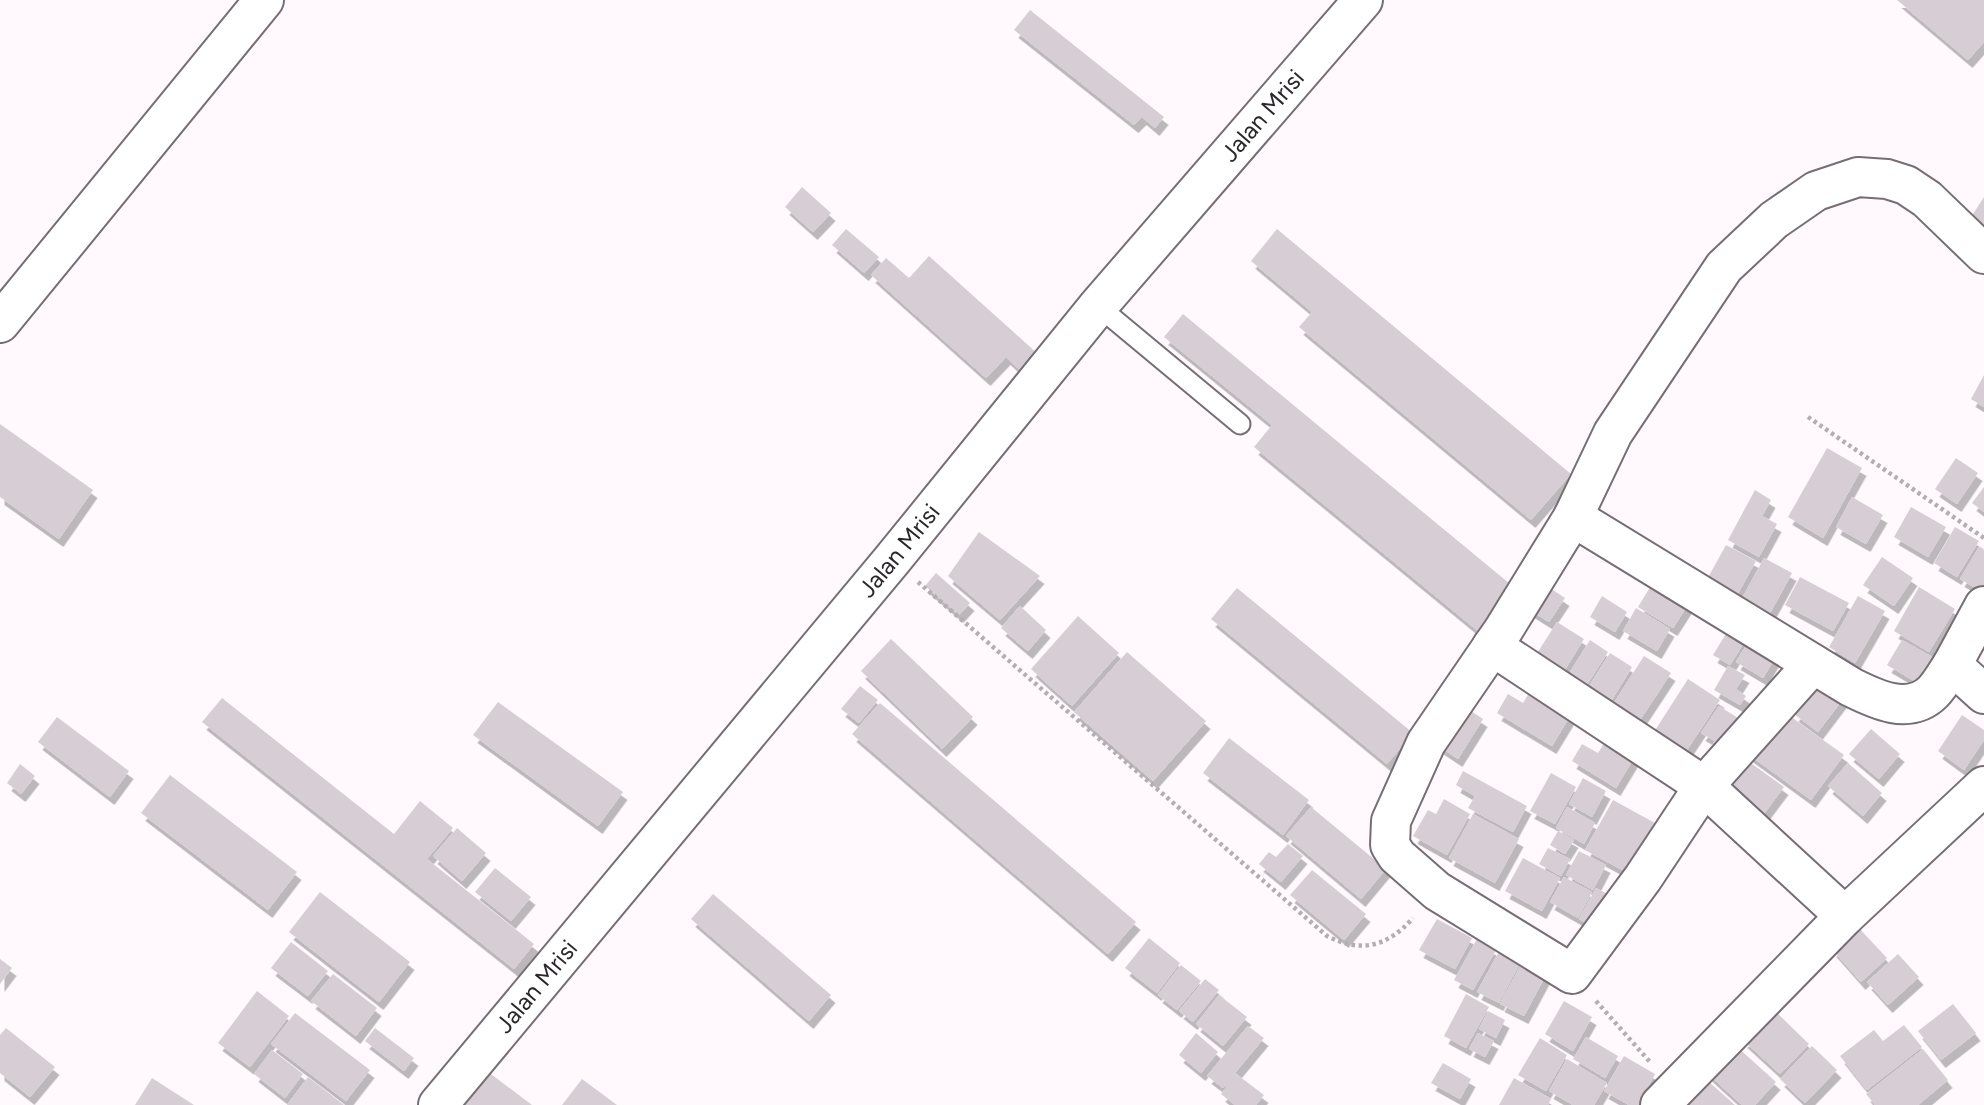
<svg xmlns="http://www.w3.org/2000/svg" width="1984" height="1105" font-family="Figtree,sans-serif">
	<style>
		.building { fill: #d7ced5; filter: url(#shadow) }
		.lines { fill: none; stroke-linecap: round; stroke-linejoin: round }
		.service-casing { stroke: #766e74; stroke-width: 23 }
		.minor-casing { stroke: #766e74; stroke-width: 42 }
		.tertiary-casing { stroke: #766e74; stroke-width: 42 }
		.path { stroke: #b3aeb2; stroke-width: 4.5; stroke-dasharray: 3.5 3.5; stroke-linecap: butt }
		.service { stroke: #fff; stroke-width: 19 }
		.minor { stroke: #fff; stroke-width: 38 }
		.tertiary { stroke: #fff; stroke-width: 38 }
		.labels { text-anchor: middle; stroke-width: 5; stroke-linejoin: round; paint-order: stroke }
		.street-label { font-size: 24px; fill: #2b282b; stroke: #fff9fe }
	</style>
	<defs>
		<filter id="shadow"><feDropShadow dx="4.5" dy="8" stdDeviation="0" flood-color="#0004"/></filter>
	</defs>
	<rect width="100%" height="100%" fill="#fff9fe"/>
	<!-- building -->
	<g class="building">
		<polygon points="1897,0 1984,0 1984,42 1968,60"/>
		<polygon points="1030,10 1164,117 1155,128 1142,117 1134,125 1014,30"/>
		<polygon points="802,187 831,213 813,232 785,207"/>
		<polygon points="1984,197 1984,226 1971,217"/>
		<polygon points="846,229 879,257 864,273 832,245"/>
		<polygon points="1277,229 1571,474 1531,520 1299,327 1312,312 1251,261"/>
		<polygon points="929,256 1038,354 1022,372 1006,357 986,378 871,275 886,258 909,278"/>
		<polygon points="1183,314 1521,593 1484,636 1254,447 1272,425 1164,337"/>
		<polygon points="1984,375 1984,407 1971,399"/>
		<polygon points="0,424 93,490 59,539 0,497"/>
		<polygon points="1827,448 1862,468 1823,538 1788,517"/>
		<polygon points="1956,458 1978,473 1957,504 1935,489"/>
		<polygon points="1984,487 1984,512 1972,503"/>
		<polygon points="1755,490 1771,500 1762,516 1777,524 1759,557 1728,540"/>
		<polygon points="1852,497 1883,515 1866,544 1836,527"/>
		<polygon points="1911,507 1946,527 1928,557 1894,537"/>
		<polygon points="1955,527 1979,541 1957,577 1934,563"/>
		<polygon points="979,532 1040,576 1000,620 948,576"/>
		<polygon points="1726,545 1756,561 1735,599 1705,583"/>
		<polygon points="1979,547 1984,550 1984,586 1981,591 1960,579"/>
		<polygon points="1882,557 1913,578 1894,606 1863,585"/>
		<polygon points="1764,558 1792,573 1768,617 1740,602"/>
		<polygon points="936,573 970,603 959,615 925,586"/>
		<polygon points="1800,577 1849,603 1833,631 1785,605"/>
		<polygon points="1655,579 1691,600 1673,628 1638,607"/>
		<polygon points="1541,582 1565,598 1549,622 1525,607"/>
		<polygon points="1919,587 1955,609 1929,652 1894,631"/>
		<polygon points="1237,588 1413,733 1387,764 1211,619"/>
		<polygon points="1602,596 1627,612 1615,632 1590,617"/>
		<polygon points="1858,596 1885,611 1855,663 1829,647"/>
		<polygon points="1020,606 1046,630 1028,651 1001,628"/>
		<polygon points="1636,608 1670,629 1657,651 1623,631"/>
		<polygon points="1078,616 1119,653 1072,706 1031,669"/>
		<polygon points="1735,619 1752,630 1730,665 1713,655"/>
		<polygon points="1557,622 1584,639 1561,676 1534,658"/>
		<polygon points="1755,631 1781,648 1763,678 1736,662"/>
		<polygon points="891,639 973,717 942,749 861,671"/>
		<polygon points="1590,640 1608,652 1583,691 1565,680"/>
		<polygon points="1902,640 1941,662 1926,688 1887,665"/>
		<polygon points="1127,652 1206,721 1153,781 1074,712"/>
		<polygon points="1610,653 1632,667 1607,708 1584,694"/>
		<polygon points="1644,656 1671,673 1636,726 1610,709"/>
		<polygon points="1728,666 1745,675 1736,689 1746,696 1740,705 1714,690"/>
		<polygon points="1821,677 1846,695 1818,732 1794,714"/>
		<polygon points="1688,679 1720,700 1683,756 1652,735"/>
		<polygon points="1535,683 1575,708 1552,746 1497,713 1508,694 1523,703"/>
		<polygon points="860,686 878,700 859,723 841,709"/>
		<polygon points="222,698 394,834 420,801 453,828 427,859 534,944 514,969 202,722"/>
		<polygon points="498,702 623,792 598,826 473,735"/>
		<polygon points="880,703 1136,922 1108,954 852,734"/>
		<polygon points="1459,703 1483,719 1458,759 1434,743"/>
		<polygon points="1719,706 1746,723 1724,757 1710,748 1715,741 1701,733"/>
		<polygon points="1776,706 1844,755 1811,800 1744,751"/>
		<polygon points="1962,715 1984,730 1984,740 1964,770 1938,751"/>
		<polygon points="57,717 129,771 110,797 38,742"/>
		<polygon points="1871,729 1900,754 1879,779 1849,754"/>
		<polygon points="1612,730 1640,748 1616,788 1572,761 1582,744 1598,753"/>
		<polygon points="1229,738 1309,800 1283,835 1203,773"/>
		<polygon points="1741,756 1784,787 1763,815 1720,785"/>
		<polygon points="1848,763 1882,793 1863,816 1828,786"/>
		<polygon points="20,764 35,776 21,794 7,783"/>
		<polygon points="1463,771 1527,806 1513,832 1468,808 1475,796 1456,785"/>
		<polygon points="1551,773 1576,787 1555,824 1530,811"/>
		<polygon points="170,775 297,872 268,910 141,813"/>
		<polygon points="1583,778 1606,791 1592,817 1569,804"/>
		<polygon points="1444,799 1470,814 1447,855 1413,836 1428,810 1436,814"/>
		<polygon points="1613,800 1666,829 1650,857 1638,851 1626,872 1585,850"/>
		<polygon points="1311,807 1386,869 1361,899 1286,836"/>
		<polygon points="1567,807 1595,823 1584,844 1556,828"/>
		<polygon points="1473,814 1519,839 1495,883 1449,858"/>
		<polygon points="457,828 486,853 462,881 433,856"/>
		<polygon points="1558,831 1574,840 1565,854 1550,845"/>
		<polygon points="1288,844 1303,856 1281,882 1259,864 1269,852 1276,857"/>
		<polygon points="1548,848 1570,859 1561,876 1539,864"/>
		<polygon points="1579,851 1606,865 1593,890 1566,875"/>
		<polygon points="1523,858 1560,878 1542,911 1505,891"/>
		<polygon points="495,868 531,897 511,921 475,892"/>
		<polygon points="1312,870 1366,914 1344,940 1290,895"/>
		<polygon points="1564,877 1592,892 1578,918 1550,902"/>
		<polygon points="1596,888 1615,898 1598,929 1579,919"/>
		<polygon points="320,892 410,962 379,1002 289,932"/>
		<polygon points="713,894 831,995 809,1021 691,919"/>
		<polygon points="1437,919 1472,938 1455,969 1419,950"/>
		<polygon points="1857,926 1887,958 1861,982 1832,949"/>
		<polygon points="1149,938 1180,963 1157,993 1125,968"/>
		<polygon points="1477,939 1496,950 1473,990 1454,980"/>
		<polygon points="291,942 328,971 308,996 271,968"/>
		<polygon points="1501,948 1522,959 1499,1003 1477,992"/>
		<polygon points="1898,954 1919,977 1888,1005 1867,982"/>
		<polygon points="0,959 12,968 0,984"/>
		<polygon points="1523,961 1547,973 1524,1016 1500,1004"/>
		<polygon points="1181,965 1201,981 1177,1010 1158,995"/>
		<polygon points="333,974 377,1008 356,1036 311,1001"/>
		<polygon points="1205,979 1219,990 1193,1022 1179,1011"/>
		<polygon points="257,991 289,1016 250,1067 218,1043"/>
		<polygon points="1466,994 1489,1007 1466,1048 1444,1036"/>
		<polygon points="1219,995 1247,1017 1223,1046 1196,1024"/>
		<polygon points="1564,1001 1592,1017 1573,1051 1545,1034"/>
		<polygon points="1953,1004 1976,1033 1941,1060 1918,1031"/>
		<polygon points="1773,1009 1809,1044 1780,1074 1743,1040"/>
		<polygon points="1488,1011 1505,1020 1496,1038 1479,1029"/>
		<polygon points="295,1013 370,1070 346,1101 271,1044"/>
		<polygon points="1904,1025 1922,1047 1867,1090 1840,1056 1874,1030 1883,1041"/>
		<polygon points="1248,1026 1264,1038 1235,1073 1264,1095 1256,1105 1235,1105 1221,1094 1231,1081 1223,1088 1207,1076"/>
		<polygon points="6,1028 55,1067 30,1097 0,1073 0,1035"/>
		<polygon points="375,1028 414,1058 404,1071 365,1041"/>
		<polygon points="1196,1033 1218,1052 1201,1073 1179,1055"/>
		<polygon points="1478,1033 1494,1041 1485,1057 1469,1049"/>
		<polygon points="1586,1037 1618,1056 1605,1078 1573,1059"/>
		<polygon points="1540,1038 1567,1055 1546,1091 1518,1075"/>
		<polygon points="1734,1044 1776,1082 1755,1105 1742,1105 1707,1073"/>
		<polygon points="1812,1046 1837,1070 1805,1103 1780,1079"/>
		<polygon points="1923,1049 1948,1080 1918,1105 1875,1105 1866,1094"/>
		<polygon points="272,1050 303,1074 285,1098 254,1074"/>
		<polygon points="1624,1056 1655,1074 1638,1105 1629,1105 1604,1091"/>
		<polygon points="1567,1059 1607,1083 1594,1105 1573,1105 1549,1091"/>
		<polygon points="1443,1063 1471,1079 1460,1099 1431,1083"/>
		<polygon points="487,1071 532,1105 460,1105"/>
		<polygon points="308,1077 344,1105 287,1105"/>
		<polygon points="152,1078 194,1105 135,1105"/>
		<polygon points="1514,1078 1551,1099 1548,1105 1499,1105"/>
		<polygon points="582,1079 617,1105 562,1105"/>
		<polygon points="1708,1081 1735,1105 1688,1105"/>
	</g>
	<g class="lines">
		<!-- service casing -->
		<g class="service-casing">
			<polyline id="service" points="1098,306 1240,424"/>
		</g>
		<!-- minor casing -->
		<g class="minor-casing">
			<g id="minor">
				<polyline points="0,323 264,0"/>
				<path d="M1573,517L1851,687C1875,699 1909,716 1933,692C1940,685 1946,674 1952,665"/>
				<polyline points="1984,606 1952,665 1984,694"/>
				<polyline points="1492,646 1704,786 1845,916"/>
				<polyline points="1813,664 1704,786 1643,878 1572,974 1437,891 1397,856 1390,845 1391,821 1426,743 1504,629 1573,517 1613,433 1724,267 1774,220 1816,191 1858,177 1887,179 1906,185 1927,199 1984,254"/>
				<polyline points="1660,1105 1845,916 1984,786"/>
			</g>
		</g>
		<!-- tertiary casing -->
		<g class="tertiary-casing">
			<g id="tertiary">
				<path id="s1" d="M438,1105L892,560L1098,306L1363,0"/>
			</g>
		</g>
		<!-- path -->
		<g class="path">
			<polyline points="1808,417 1984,538"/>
			<path d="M918,582L1327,936C1362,954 1388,946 1413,918"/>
			<polyline points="1596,1001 1650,1062"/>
		</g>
		<!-- service -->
		<use href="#service" class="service"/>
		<!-- minor -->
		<use href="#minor" class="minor"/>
		<!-- tertiary -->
		<use href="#tertiary" class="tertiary"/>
	</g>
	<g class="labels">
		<!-- street labels -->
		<g class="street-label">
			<text dy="8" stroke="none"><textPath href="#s1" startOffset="1288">Jalan Mrisi</textPath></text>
			<text dy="8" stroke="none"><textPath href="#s1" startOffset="721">Jalan Mrisi</textPath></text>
			<text dy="8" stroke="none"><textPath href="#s1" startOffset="154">Jalan Mrisi</textPath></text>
		</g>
	</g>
</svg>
